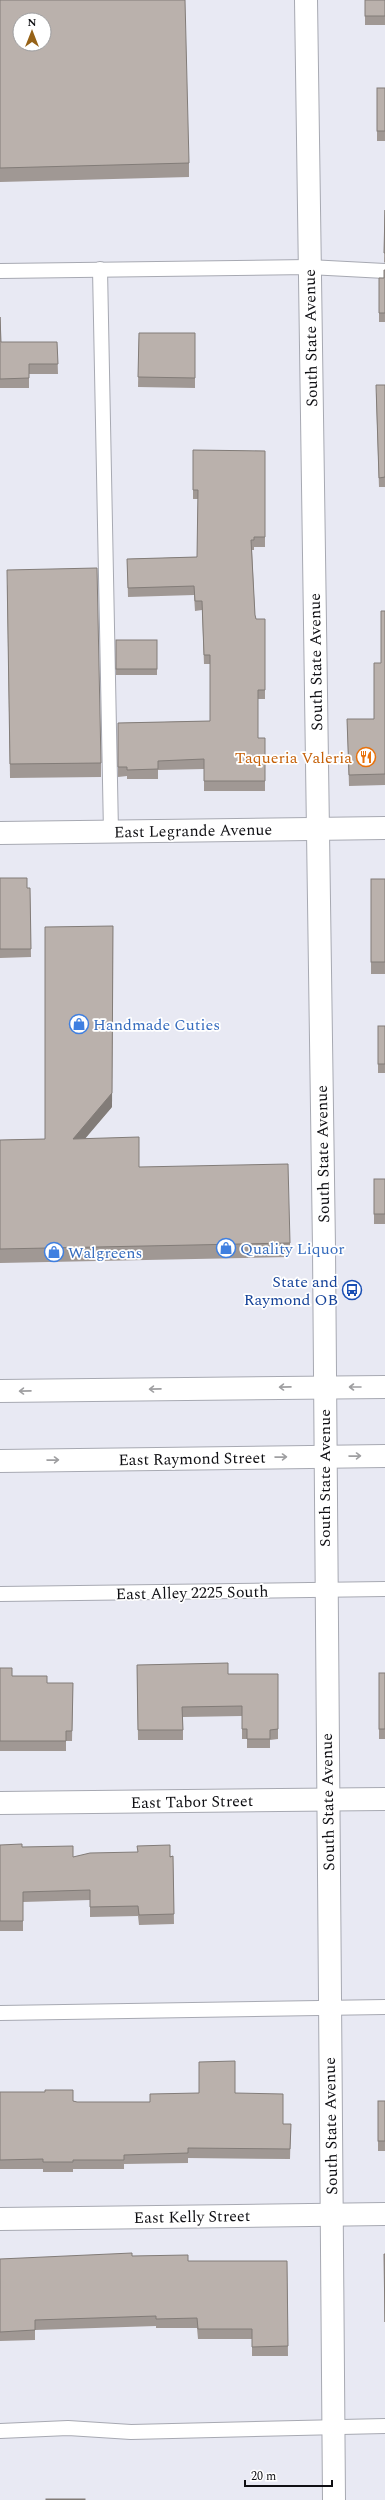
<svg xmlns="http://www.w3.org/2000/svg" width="385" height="2500" font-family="Spectral,serif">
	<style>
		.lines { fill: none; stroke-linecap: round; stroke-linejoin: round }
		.lane-casing { stroke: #a7a9b2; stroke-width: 16 }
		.street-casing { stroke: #a7a9b2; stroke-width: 24 }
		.secondary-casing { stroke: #a7a9b2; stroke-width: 24 }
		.primary-casing { stroke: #a7a9b2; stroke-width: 24 }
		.lane { stroke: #fff; stroke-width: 14 }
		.street { stroke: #fff; stroke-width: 22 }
		.secondary { stroke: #fff; stroke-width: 22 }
		.primary { stroke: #fff; stroke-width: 22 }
		.wall { fill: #a09894 }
		.shaded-wall { fill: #827c78 }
		.building { fill: #bab1ac; stroke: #827c78; fill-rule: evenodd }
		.oneway { stroke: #9f9fa1 }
		.labels { text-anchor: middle; stroke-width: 3.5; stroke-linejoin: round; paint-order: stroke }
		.street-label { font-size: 16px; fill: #0f0f13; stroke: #fff }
		.food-label { font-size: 16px; fill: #c56008; stroke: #fff; text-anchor: end }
		.shop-label { font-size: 16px; fill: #366cbe; stroke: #fff; text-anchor: start }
		.transit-label { font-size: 16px; fill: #164399; stroke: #fff; text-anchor: end }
	</style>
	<rect width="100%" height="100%" fill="#e8e9f3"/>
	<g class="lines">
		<!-- lane casing -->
		<g class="lane-casing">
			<g id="lane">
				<polyline points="100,269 111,832"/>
				<polyline points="0,271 309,267 385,271"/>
				<polyline points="0,1594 385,1589"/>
				<polyline points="0,2013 385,2007"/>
				<polyline points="0,2431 68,2428 131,2432 385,2426"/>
			</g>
		</g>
		<!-- street casing -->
		<g class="street-casing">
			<g id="street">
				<polyline points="0,833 385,828"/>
				<polyline points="0,1803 385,1799"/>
				<polyline points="0,2219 385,2214"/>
			</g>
		</g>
		<!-- secondary casing -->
		<g class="secondary-casing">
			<polyline id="secondary" points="306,0 324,1248 334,2500"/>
		</g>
		<!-- primary casing -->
		<g class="primary-casing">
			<g id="primary">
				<polyline points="0,1391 385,1387"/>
				<polyline points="0,1461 385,1456"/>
			</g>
		</g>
		<!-- lane -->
		<use href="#lane" class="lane"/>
		<!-- street -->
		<use href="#street" class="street"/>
		<!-- secondary -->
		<use href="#secondary" class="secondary"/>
		<!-- primary -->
		<use href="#primary" class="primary"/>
	</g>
	<!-- wall -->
	<g class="wall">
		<polygon points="0,0 189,163 189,177 0,182"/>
		<rect x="365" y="0" width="20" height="25"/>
		<rect x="377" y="88" width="8" height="53"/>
		<polygon points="385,210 385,263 384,262"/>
		<polygon points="385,270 385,322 379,322 379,278 384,278"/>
		<polygon points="0,317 1,342 57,342 58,374 29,374 29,388 0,388"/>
		<polygon points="139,333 195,333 195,388 138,387"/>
		<polygon points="385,385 385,487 379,487 376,394"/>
		<polygon points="193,450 265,451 265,547 254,547 254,550 252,550 255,615 256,619 265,619 265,699 258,699 258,738 265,738 265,791 204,791 204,769 158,770 158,779 127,779 127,776 118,777 118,723 210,721 210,664 204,664 202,610 195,611 194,595 128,597 127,559 197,557 198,499 193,499"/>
		<polygon points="7,584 101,763 101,777 10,778"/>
		<polygon points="385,611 385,785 349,786 347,719 374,719 381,663"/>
		<rect x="116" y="640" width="41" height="35"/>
		<polygon points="0,878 27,888 30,888 31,957 0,958"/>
		<rect x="371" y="879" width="14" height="95"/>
		<rect x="378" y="1026" width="7" height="47"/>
		<polygon points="112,1107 85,1138 139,1167 290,1243 290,1257 0,1263 0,1140 45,1139"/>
		<rect x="374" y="1179" width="11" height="45"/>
		<polygon points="137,1665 228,1674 278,1674 278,1739 270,1740 270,1748 247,1748 247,1739 242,1739 242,1716 183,1717 183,1740 138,1740"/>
		<polygon points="0,1668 12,1676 47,1683 73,1683 72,1741 66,1741 66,1751 0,1751"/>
		<rect x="379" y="1673" width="6" height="66"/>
		<polygon points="0,1845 22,1847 73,1857 173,1856 174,1924 139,1925 138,1916 90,1917 90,1900 23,1902 23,1931 0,1931"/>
		<polygon points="0,2092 77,2102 150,2102 235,2093 283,2124 291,2124 290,2159 188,2158 188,2163 124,2164 124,2169 73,2169 73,2172 43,2172 43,2169 0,2169"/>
		<rect x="378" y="2101" width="7" height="50"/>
		<polygon points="132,2256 188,2261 287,2261 288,2356 252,2356 252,2339 198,2339 197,2328 156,2328 156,2326 35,2330 35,2340 0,2341 0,2259"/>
	</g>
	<!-- shaded-wall -->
	<polygon class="shaded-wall" points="113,926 112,1107 73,1153 73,1139"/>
	<!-- building -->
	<g class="building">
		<path d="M0,0H185L189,163L0,168ZM20,20H44V44H20Z"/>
		<rect x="365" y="0" width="20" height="16"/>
		<rect x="377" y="88" width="8" height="43"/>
		<polygon points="385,210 385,253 384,253"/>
		<polygon points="384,270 385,270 385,313 379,313 379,278 384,278"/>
		<polygon points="0,317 1,342 57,342 58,364 29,364 29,378 0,379"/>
		<polygon points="139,333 195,333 195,378 138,377"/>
		<polygon points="376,385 385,385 385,477 379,478"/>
		<polygon points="193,450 265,451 265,537 254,537 254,540 251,540 255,615 256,619 265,619 265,690 258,690 258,738 265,738 265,781 204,781 204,759 158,761 158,769 127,770 127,767 118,767 118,723 210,721 210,655 204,655 202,601 195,601 194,586 128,588 127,559 197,557 198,490 193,490"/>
		<polygon points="97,568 101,763 10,764 7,570"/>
		<polygon points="381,611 385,611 385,774 349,775 347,719 374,719 374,663 381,663"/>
		<rect x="116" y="640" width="41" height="29"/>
		<polygon points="0,878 27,878 27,888 30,888 31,949 0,949"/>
		<rect x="371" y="879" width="14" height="83"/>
		<polygon points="113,926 112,1093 73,1139 139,1137 139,1167 288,1164 290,1243 0,1249 0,1140 45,1139 45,927"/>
		<rect x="378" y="1026" width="7" height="38"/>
		<rect x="374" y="1179" width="11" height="35"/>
		<polygon points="228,1663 228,1674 278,1674 278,1729 270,1730 270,1739 247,1739 247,1729 242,1729 242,1706 182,1707 183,1730 138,1730 137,1665"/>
		<polygon points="0,1668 12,1668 12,1676 47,1676 47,1683 73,1683 72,1731 66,1731 66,1741 0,1741"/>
		<rect x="379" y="1673" width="6" height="56"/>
		<polygon points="22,1844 22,1847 73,1846 73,1857 90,1853 138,1852 137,1846 170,1845 170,1857 173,1856 174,1914 139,1915 138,1906 90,1907 90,1890 23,1892 23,1921 0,1921 0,1845"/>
		<polygon points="235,2061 235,2093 283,2094 283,2124 291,2124 290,2149 188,2148 188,2153 124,2155 124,2160 73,2160 73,2162 43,2162 43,2159 0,2160 0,2092 45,2092 45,2090 73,2090 73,2101 77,2102 150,2102 150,2094 199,2093 199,2062"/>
		<rect x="378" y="2101" width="7" height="40"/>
		<polygon points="132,2253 132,2256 188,2255 188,2261 287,2261 288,2346 252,2347 252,2329 198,2329 197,2318 156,2319 156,2316 35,2320 35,2330 0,2332 0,2259"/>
		<polygon points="384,2254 385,2254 385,2322"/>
		<rect x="46" y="2499" width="39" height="1"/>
	</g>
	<!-- one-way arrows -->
	<defs><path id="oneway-shaft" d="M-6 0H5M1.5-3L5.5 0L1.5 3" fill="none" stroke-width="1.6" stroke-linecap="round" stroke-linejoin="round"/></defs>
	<g class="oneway">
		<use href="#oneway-shaft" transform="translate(285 1387) rotate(179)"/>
		<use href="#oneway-shaft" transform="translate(355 1387) rotate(180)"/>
		<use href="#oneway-shaft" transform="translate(155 1389) rotate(179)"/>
		<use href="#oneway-shaft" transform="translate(25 1391) rotate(179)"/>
		<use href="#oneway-shaft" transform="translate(355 1456) rotate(-1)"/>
		<use href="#oneway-shaft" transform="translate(281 1457) rotate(-1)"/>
		<use href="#oneway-shaft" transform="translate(53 1460) rotate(-1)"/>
	</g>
	<!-- icons -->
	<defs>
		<g id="restaurant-ring" transform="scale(1)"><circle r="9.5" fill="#fff" stroke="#e8710a" stroke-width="1.5"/><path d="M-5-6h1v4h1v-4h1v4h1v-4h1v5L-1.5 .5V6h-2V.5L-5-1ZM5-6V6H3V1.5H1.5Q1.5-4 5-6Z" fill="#e8710a"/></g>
		<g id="shop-ring" transform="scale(1)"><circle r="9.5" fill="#fff" stroke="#3f7fe0" stroke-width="1.5"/><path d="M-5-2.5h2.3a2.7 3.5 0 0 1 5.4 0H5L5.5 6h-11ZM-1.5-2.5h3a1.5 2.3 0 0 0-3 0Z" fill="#3f7fe0"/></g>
		<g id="bus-ring" transform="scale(1)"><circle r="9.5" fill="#fff" stroke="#1a4fb4" stroke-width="1.5"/><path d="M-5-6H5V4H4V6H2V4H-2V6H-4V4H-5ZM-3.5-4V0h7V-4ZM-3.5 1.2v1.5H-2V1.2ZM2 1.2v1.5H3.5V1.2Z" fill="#1a4fb4"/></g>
	</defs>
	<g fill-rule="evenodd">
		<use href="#restaurant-ring" x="366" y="757"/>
		<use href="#shop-ring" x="79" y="1024"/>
		<use href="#shop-ring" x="226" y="1248"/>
		<use href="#shop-ring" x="54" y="1252"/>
		<use href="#bus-ring" x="352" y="1290"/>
	</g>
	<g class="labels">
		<!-- street labels -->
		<g class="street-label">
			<text transform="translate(310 338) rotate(-91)" y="6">South State Avenue</text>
			<text transform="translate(315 662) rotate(-91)" y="6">South State Avenue</text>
			<text transform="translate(193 830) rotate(-1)" y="6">East Legrande Avenue</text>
			<text transform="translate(322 1154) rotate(-91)" y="6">South State Avenue</text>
			<text transform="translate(192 1458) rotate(-1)" y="6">East Raymond Street</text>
			<text transform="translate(324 1478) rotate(-90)" y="6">South State Avenue</text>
			<text transform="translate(192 1592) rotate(-1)" y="6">East Alley 2225 South</text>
			<text transform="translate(192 1801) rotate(-1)" y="6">East Tabor Street</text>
			<text transform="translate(327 1802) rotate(-91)" y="6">South State Avenue</text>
			<text transform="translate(330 2126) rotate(-91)" y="6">South State Avenue</text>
			<text transform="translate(192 2216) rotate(-1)" y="6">East Kelly Street</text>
		</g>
		<!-- food labels -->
		<g class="food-label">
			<text x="352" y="763">Taqueria Valeria</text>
		</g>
		<!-- shop labels -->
		<g class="shop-label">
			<text x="93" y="1030">Handmade Cuties</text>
			<text x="240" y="1254">Quality Liquor</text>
			<text x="68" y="1258">Walgreens</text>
		</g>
		<!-- transit labels -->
		<g class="transit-label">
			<text x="338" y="1287">State and<tspan x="338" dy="18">Raymond OB</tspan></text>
		</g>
	</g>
	<!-- north arrow -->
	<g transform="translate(32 32)"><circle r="19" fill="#ffffff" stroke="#9f9fa1"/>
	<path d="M0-3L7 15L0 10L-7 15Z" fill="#966217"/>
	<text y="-6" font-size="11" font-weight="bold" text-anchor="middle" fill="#0f0f13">N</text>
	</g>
	<!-- scale -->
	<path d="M245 2480v6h87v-6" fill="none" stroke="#0f0f13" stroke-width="2"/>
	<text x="251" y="2480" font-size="12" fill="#0f0f13" stroke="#ffffff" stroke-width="3" paint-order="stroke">20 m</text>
</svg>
